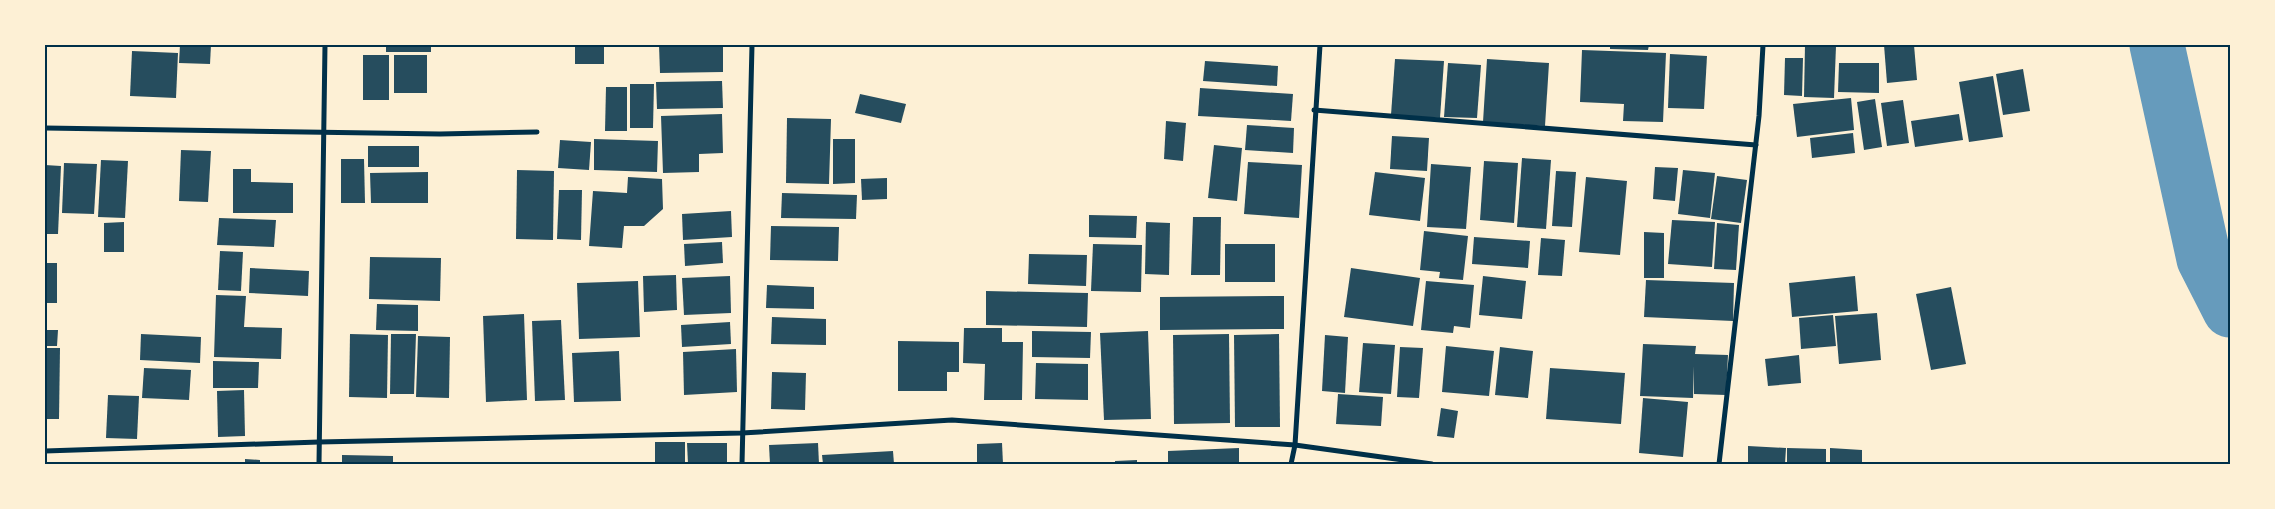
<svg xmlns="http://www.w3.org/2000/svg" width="2275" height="509" font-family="'Noto Sans',sans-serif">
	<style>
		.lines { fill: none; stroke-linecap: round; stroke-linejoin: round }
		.river { stroke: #669bbc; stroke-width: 55 }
		.building { fill: #264d5e }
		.minor { stroke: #003049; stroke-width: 5 }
		.neatline { fill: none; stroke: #003049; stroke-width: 2 }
	</style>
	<rect width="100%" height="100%" fill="#fdf0d5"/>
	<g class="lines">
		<!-- river -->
		<polyline class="river" points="2157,45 2204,259 2230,310"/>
	</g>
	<!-- building -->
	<g class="building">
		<rect x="154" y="45" width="20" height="2"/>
		<polygon points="180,45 211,45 210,64 179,63"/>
		<rect x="386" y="45" width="45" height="7"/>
		<rect x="575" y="45" width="29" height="19"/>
		<polygon points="659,45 723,45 723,72 660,73"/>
		<polygon points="1610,45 1649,45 1648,50 1610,49"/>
		<rect x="1679" y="45" width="19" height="2"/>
		<polygon points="1805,45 1836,46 1834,98 1804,97"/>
		<polygon points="1884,45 1914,45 1917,80 1887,83"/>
		<polygon points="1582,50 1666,53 1663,122 1623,121 1624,104 1580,102"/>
		<polygon points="132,51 178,53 176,98 130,96"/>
		<polygon points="1670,54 1707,56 1704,109 1668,108"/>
		<rect x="363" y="55" width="26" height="45"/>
		<rect x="394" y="55" width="33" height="38"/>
		<polygon points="1785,58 1803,58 1802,96 1784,95"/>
		<polygon points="1395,59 1444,61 1440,118 1391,115"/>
		<polygon points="1487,59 1549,63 1545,126 1483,122"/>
		<polygon points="1205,61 1278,66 1277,86 1203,81"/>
		<polygon points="1448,63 1481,65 1477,118 1444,117"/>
		<polygon points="1839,63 1879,63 1879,93 1838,92"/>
		<polygon points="2023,69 2030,111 2003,115 1996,74"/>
		<polygon points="1993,76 2003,137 1969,142 1959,82"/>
		<polygon points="722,81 723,108 657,109 656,82"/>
		<polygon points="630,84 654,84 653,128 630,128"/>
		<polygon points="606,87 627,87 627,131 605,131"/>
		<polygon points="1200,88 1293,94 1291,121 1198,116"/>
		<polygon points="860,94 906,104 901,123 855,113"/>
		<polygon points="1851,98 1854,130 1797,137 1793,104"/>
		<polygon points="1875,99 1882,147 1864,150 1857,102"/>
		<polygon points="1903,100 1909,143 1887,146 1881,103"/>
		<polygon points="722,114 723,153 699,154 699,172 663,173 661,116"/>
		<polygon points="1959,114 1963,140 1915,147 1911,121"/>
		<polygon points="787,118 831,119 829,184 786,183"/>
		<polygon points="1166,121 1186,123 1183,161 1164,159"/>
		<polygon points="1247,125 1294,128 1293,153 1245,150"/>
		<polygon points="1853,133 1855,153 1812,158 1810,138"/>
		<polygon points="1392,136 1429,138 1427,171 1390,169"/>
		<polygon points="594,139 658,141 657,172 594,170"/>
		<polygon points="833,139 855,139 855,183 833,184"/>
		<polygon points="560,140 591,142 589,170 558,168"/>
		<polygon points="1214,145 1242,148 1237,201 1208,198"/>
		<rect x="368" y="146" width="51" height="21"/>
		<polygon points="181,150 211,151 208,202 179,201"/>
		<polygon points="1522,158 1551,160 1546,229 1517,227"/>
		<polygon points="341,159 364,159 365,203 341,203"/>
		<polygon points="101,160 128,161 125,218 98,217"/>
		<polygon points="1484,161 1518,163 1514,223 1480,220"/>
		<polygon points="1248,162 1302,165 1299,218 1244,214"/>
		<polygon points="64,163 97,164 94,214 62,213"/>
		<polygon points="1431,164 1471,167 1466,229 1427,227"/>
		<polygon points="45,165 61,166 58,234 45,234"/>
		<polygon points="1655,167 1678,168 1675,201 1653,199"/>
		<polygon points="233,169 251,169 251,182 293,183 293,213 233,213"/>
		<polygon points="517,170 554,171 553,240 516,239"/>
		<polygon points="1683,170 1715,173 1710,218 1678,214"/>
		<polygon points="1556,171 1576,172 1572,227 1552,226"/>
		<polygon points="428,172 428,203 371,203 370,173"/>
		<polygon points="1375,172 1425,178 1420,221 1369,215"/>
		<polygon points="1717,176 1747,180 1741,223 1711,219"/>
		<polygon points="628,177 662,179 663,209 644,226 624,226 622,248 589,246 593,191 627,193"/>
		<polygon points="1586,177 1627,181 1620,255 1579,252"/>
		<polygon points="887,178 887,199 862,200 861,179"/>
		<polygon points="559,190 582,190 581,240 557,239"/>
		<polygon points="782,193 857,195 856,219 781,218"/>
		<polygon points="731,211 732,237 683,240 682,214"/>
		<polygon points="1089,215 1137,216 1136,238 1089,237"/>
		<polygon points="1193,217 1221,217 1220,275 1191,275"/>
		<polygon points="219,218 276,220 274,247 217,245"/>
		<polygon points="1672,220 1715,222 1712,267 1668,264"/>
		<polygon points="124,222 124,252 104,252 104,223"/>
		<polygon points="1146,222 1170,223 1169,275 1145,274"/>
		<polygon points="1717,223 1739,225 1736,270 1714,269"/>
		<polygon points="771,226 839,227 838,261 770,260"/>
		<polygon points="1424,231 1468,236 1463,280 1439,278 1440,272 1420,270"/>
		<polygon points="1644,232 1664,233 1664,278 1644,278"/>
		<polygon points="1474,237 1530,241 1528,268 1472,264"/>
		<polygon points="1541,238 1565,240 1562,276 1538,275"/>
		<polygon points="722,242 723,263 685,266 684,244"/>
		<polygon points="1093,244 1142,245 1141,292 1091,291"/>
		<rect x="1225" y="244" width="50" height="38"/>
		<polygon points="220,251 243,252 241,291 218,290"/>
		<polygon points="1029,254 1087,255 1086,286 1028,284"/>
		<polygon points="370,257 441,258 440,301 369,299"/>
		<rect x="45" y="263" width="12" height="40"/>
		<polygon points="250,268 309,271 308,296 249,293"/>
		<polygon points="1351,268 1420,278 1413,326 1344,317"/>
		<polygon points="676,275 677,310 644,312 643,276"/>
		<polygon points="730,276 731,313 684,315 682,278"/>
		<polygon points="1483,276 1526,281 1522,319 1479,315"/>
		<polygon points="1855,276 1858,311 1792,317 1789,283"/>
		<polygon points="1646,280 1734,283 1733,321 1644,317"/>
		<polygon points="638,281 640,337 579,339 577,283"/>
		<polygon points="1426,281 1474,285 1470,328 1454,326 1453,333 1421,330"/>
		<polygon points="767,285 814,287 814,309 766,308"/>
		<polygon points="1951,287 1966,364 1931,370 1916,294"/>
		<polygon points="986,291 1088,293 1087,327 986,325"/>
		<polygon points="216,295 246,296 244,327 282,328 281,359 214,357"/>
		<polygon points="1284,296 1284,329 1160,330 1160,297"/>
		<polygon points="377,304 418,305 418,331 376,330"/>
		<polygon points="1877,313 1881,360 1839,364 1835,316"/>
		<polygon points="524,314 527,400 486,402 483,316"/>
		<polygon points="1833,315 1836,346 1801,349 1799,318"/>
		<polygon points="772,317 826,319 826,345 771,344"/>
		<polygon points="561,320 565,400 535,401 532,321"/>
		<polygon points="730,322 731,344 682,347 681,325"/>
		<polygon points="964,328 1002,328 1002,342 1023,342 1022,400 984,400 985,364 963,363"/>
		<polygon points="45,330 58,330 57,346 45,346"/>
		<polygon points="1032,331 1091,332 1090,358 1032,357"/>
		<polygon points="1148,331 1151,419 1104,420 1100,333"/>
		<polygon points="141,334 201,337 200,363 140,360"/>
		<polygon points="350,334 388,335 387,398 349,397"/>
		<polygon points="391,334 416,334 414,394 390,394"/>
		<polygon points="1229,334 1230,423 1174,424 1173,335"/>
		<polygon points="1279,334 1280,427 1235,427 1234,335"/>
		<polygon points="1325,335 1348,337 1345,393 1322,391"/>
		<polygon points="418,336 450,337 449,398 416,397"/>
		<polygon points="898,341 959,342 959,372 947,372 947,391 898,391"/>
		<polygon points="1363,343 1395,345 1391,394 1359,392"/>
		<polygon points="1643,344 1696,346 1695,354 1728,355 1726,395 1694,394 1694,366 1693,398 1640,396"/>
		<polygon points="1446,346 1494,351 1489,396 1442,392"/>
		<polygon points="1400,347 1423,348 1419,398 1397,397"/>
		<polygon points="1500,347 1533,351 1528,398 1495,395"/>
		<polygon points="45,348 60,348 59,419 45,419"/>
		<polygon points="736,349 737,392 684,395 683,352"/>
		<polygon points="619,351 621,401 574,402 572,353"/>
		<polygon points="1799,355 1801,383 1768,386 1765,359"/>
		<polygon points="213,361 259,362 258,388 213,388"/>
		<polygon points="1036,363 1088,364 1088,400 1035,399"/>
		<polygon points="144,368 191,370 189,400 142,398"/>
		<polygon points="1550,368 1625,373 1621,424 1546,419"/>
		<polygon points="772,372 806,373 805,410 771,409"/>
		<polygon points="244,390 245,436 218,437 217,391"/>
		<polygon points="1338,394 1383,397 1381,426 1336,424"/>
		<polygon points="108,395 139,396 137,439 106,438"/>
		<polygon points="1643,398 1688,402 1683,457 1639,453"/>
		<polygon points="1441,408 1458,411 1454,438 1437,436"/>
		<rect x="655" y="442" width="30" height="22"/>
		<polygon points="687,443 727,443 727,464 688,464"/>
		<polygon points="818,443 819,464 770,464 769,445"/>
		<polygon points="1002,443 1003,464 977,464 977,444"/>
		<polygon points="1748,446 1786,448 1785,464 1748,464"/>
		<polygon points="1239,448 1239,464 1168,464 1168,451"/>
		<polygon points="1787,448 1826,449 1826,464 1787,464"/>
		<polygon points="1830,448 1862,450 1862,464 1830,464"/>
		<polygon points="893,451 894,464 823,464 822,455"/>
		<polygon points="342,455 393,456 393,464 342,464"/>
		<polygon points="245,459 260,460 260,464 245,464"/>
		<polygon points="1137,460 1137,464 1115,464 1115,461"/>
	</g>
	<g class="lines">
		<!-- minor -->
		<g class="minor">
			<polyline points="1314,110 1756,145"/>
			<polyline points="45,128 440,134 537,132"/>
			<polyline points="45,451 319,442 742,433 952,420 1295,445 1432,464"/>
			<polyline points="319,464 325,45"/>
			<polyline points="742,464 752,45"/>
			<polyline points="1291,464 1295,445 1320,45"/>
			<polyline points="1719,464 1759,116 1763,45"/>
		</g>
	</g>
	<!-- border -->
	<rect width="2275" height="509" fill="none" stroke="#fdf0d5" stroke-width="92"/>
	<rect x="46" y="46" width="2183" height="417" class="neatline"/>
</svg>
